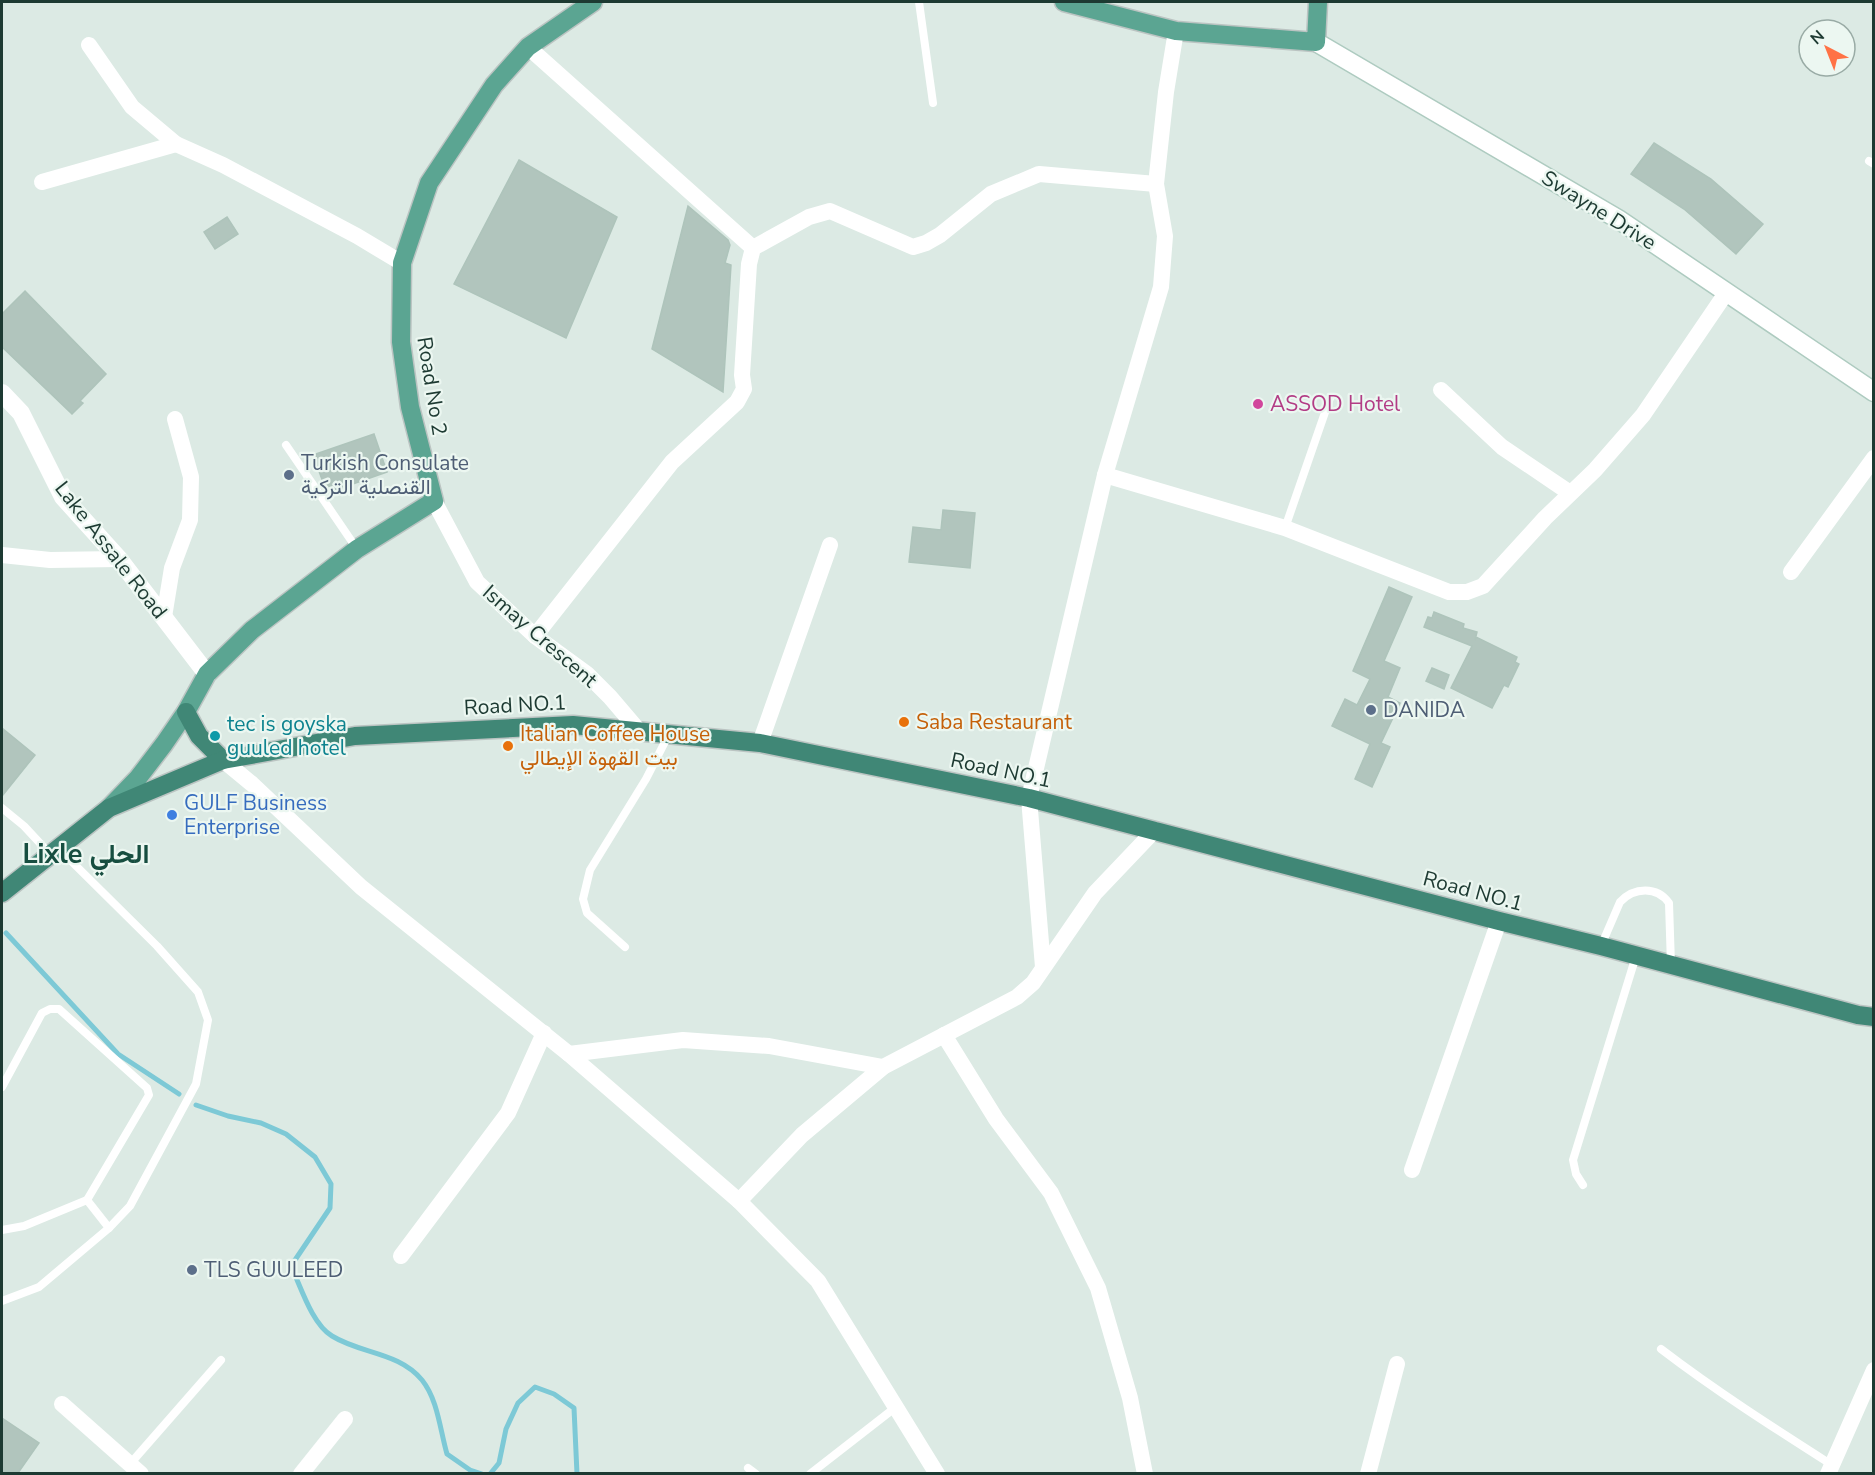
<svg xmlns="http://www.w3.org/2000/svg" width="1875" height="1475" font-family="'Nunito Sans',Vazirmatn,sans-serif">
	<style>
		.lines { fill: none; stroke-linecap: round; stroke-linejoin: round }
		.stream { stroke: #7dc9d6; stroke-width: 5 }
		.building { fill: #b1c5bd; stroke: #aec4bb; stroke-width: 1.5 }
		.secondary-casing { stroke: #aecbc0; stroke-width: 21 }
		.primary-casing { stroke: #bbc4c2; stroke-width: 21 }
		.trunk-casing { stroke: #bbc4c2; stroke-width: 21 }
		.service { stroke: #fff; stroke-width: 8 }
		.minor { stroke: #fff; stroke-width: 16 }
		.tertiary { stroke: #fff; stroke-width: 18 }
		.secondary { stroke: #fff; stroke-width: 18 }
		.primary { stroke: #5ba592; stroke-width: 18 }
		.trunk { stroke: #408776; stroke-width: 18 }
		.hotel-dot { fill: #d1479c; stroke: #ecf7f1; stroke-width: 2 }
		.service-dot { fill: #5c6f8a; stroke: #ecf7f1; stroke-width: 2 }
		.food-dot { fill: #e8710a; stroke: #ecf7f1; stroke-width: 2 }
		.culture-dot { fill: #0f9aa8; stroke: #ecf7f1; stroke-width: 2 }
		.shop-dot { fill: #3f7fe0; stroke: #ecf7f1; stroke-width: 2 }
		.labels { text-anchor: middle; stroke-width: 4.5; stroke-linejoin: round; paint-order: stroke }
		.street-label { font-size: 21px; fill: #1d3a32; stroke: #ecf7f1 }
		.hotel-label { font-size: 21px; fill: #b23c85; stroke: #ecf7f1; text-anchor: start }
		.service-label { font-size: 21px; fill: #4e5e75; stroke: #ecf7f1; text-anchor: start }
		.food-label { font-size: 21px; fill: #c56008; stroke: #ecf7f1; text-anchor: start }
		.culture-label { font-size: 21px; fill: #0d838f; stroke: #ecf7f1; text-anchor: start }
		.shop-label { font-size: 21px; fill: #366cbe; stroke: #ecf7f1; text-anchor: start }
		.district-label { font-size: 27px; font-weight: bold; fill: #174e40; stroke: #ecf7f1 }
	</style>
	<rect width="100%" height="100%" fill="#dceae4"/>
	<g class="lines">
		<!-- stream -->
		<g class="stream">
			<polyline points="6,933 118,1054 179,1094"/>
			<path d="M196,1105L228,1116L261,1123L286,1134L315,1157L331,1184L330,1208L291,1266C301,1287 312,1324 332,1336C361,1354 399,1352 422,1380C438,1400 440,1430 447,1454L470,1470L482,1474"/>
			<polyline points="490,1474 499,1463 506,1429 518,1403 535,1387 554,1394 574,1408 577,1474"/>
		</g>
	</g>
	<!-- building -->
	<g class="building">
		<polygon points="1654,143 1711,179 1763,224 1736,254 1684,209 1631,174"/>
		<polygon points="519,160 617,217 566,338 454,284"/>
		<polygon points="688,206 728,240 730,245 725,263 731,265 723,392 652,349"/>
		<polygon points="227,217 238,234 215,249 204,232"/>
		<polygon points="25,291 106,374 80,401 83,403 72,414 2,347 2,314"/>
		<polygon points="374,434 387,472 327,493 313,455"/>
		<polygon points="943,510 975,513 970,568 909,562 913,527 941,530"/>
		<polygon points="1389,587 1412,597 1384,661 1400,668 1388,697 1400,703 1381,743 1390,747 1372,787 1355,779 1370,744 1332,726 1345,699 1357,705 1370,679 1353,671"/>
		<polygon points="1434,612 1464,624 1463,628 1477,632 1475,640 1476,637 1517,657 1515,662 1519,664 1508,687 1504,685 1492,708 1451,688 1472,646 1424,627 1428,617 1432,618"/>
		<polygon points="1432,668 1449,675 1444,689 1426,681"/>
		<polygon points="2,728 35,755 2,796"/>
		<polygon points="2,1418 39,1443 18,1473 2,1473"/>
	</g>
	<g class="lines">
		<!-- secondary casing -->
		<g class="secondary-casing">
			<polyline id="secondary" points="1316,42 1618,219 1874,392"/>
		</g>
		<!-- primary casing -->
		<g class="primary-casing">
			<g id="primary">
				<polyline points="1064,2 1176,31 1316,42 1318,2"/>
				<polyline points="109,808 138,778 164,744 186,712 207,674 252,630 357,549 434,501 410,407 401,342 402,263 429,183 494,85 528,47 593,2"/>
			</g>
		</g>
		<!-- trunk casing -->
		<g class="trunk-casing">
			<g id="trunk">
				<polyline points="186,712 199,736 223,760"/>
				<polyline points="2,893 109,808 223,760 355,736 573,725 760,743 1029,798 1499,921 1601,946 1858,1015 1874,1017"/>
			</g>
		</g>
		<!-- service -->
		<g class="service">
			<polyline points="919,2 933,103"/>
			<polyline points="1869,161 1874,164"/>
			<polyline points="286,445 357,549"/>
			<polyline points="1285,528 1330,398"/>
			<polyline points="2,808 24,826 50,854"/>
			<path d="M1601,946L1620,902C1634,887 1657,886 1669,903L1671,965"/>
			<polyline points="625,947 587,913 583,899 590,870 646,779 669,734"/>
			<polyline points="2,1087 42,1013 50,1009 59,1009 147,1088 149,1095 87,1200 24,1226 2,1230"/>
			<polyline points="1583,1185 1576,1174 1573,1160 1636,956"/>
			<polyline points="87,1200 109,1228"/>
			<polyline points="2,1301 39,1287 109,1228 130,1206 196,1084 208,1020 198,992 157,946 58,848"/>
			<path d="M1661,1349C1716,1391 1774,1428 1832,1465"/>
			<polyline points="130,1464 221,1360"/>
			<polyline points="748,1468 756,1474"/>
			<polyline points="810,1474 896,1407"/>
		</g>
		<!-- minor -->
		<g class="minor">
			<polyline points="89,45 132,107 176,144 223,165 357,236 402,263"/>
			<polyline points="528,47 753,248"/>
			<polyline points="42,182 176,144"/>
			<polyline points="1441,390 1502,447 1570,493"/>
			<polyline points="1105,475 1285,528 1449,592 1467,592 1483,586 1545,518 1595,470 1643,415 1726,293"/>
			<polyline points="434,501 477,582 535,636 587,674 610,697 639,731"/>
			<polyline points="2,555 50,560 119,559"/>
			<polyline points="1791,572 1874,458"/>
			<polyline points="164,617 172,568 190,520 191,477 175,419"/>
			<polyline points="535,636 672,462 737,402 744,389 742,375 749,264 753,248 809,217 830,211 913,247 926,243 940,235 991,194 1039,174 1156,184"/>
			<polyline points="760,743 830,545"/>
			<polyline points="223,760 252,784 361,887 569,1054 739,1201 818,1281 937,1474"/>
			<polyline points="1043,967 1029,798 1105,475 1161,287 1165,236 1156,184 1166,92 1176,31"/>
			<polyline points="944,1035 996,1119 1051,1193 1098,1288 1130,1398 1145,1474"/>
			<polyline points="569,1054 683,1040 769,1046 883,1067"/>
			<polyline points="1412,1170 1499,921"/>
			<polyline points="739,1201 802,1135 883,1067 1017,997 1033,983 1095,893 1155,830"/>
			<polyline points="401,1256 508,1113 544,1033"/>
			<polyline points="62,1404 141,1474"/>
			<polyline points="301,1474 345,1419"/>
			<polyline points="1368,1474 1397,1364"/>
			<polyline points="1828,1474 1874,1370"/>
		</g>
		<!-- tertiary -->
		<polyline class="tertiary" points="2,393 21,413 63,497 119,559 207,674"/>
		<!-- secondary -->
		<use href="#secondary" class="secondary"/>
		<!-- primary -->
		<use href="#primary" class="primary"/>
		<!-- trunk -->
		<use href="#trunk" class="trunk"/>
	</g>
	<!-- markers -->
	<circle class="hotel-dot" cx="1258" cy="404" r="6"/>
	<g class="service-dot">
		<circle cx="289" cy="475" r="6"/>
		<circle cx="1371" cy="710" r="6"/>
		<circle cx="192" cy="1270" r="6"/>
	</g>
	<g class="food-dot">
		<circle cx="904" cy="722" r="6"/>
		<circle cx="508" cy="746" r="6"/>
	</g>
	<circle class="culture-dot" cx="215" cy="736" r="6"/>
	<circle class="shop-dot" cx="172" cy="815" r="6"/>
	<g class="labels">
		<!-- street labels -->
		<g class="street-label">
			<text transform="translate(1599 210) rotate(32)" y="7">Swayne Drive</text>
			<text transform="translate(432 386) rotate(81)" y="7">Road No 2</text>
			<text transform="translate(111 550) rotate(52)" y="7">Lake Assale Road</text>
			<text transform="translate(540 636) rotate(41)" y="7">Ismay Crescent</text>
			<text transform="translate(515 705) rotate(-3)" y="7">Road NO.1</text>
			<text transform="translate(1001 770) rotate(12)" y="7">Road NO.1</text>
			<text transform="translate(1473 891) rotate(15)" y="7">Road NO.1</text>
		</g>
		<!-- hotel labels -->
		<g class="hotel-label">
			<text x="1270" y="411">ASSOD Hotel</text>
		</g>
		<!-- service labels -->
		<g class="service-label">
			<text x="301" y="470">Turkish Consulate<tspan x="301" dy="24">القنصلية التركية</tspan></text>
			<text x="1383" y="717">DANIDA</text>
			<text x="204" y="1277">TLS GUULEED</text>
		</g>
		<!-- food labels -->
		<g class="food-label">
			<text x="916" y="729">Saba Restaurant</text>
			<text x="520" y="741">Italian Coffee House<tspan x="520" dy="24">بيت القهوة الإيطالي</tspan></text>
		</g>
		<!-- culture labels -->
		<g class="culture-label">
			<text x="227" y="731">tec is goyska<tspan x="227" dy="24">guuled hotel</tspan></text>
		</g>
		<!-- shop labels -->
		<g class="shop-label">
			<text x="184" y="810">GULF Business<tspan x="184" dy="24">Enterprise</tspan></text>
		</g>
		<!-- district labels -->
		<g class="district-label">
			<text x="86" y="863">Lixle الحلي</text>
		</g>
	</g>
	<!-- border -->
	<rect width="1875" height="1475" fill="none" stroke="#1d3a32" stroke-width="6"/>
	<!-- north arrow -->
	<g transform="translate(1827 48) rotate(318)"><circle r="28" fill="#ecf7f1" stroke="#99aba5" stroke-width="1.5"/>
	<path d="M0-4.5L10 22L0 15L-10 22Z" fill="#ff7245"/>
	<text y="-9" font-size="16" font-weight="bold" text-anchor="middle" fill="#1d3a32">N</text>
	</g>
</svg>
